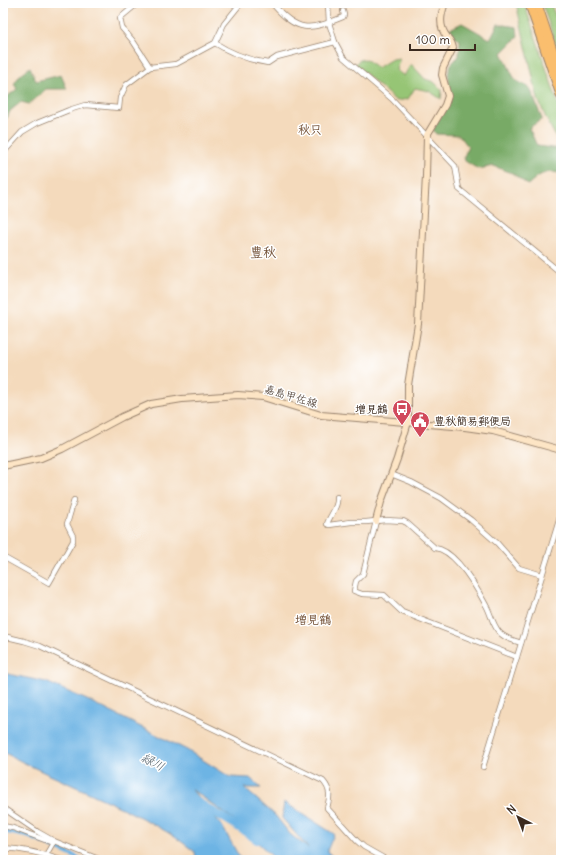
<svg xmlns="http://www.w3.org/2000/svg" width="564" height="863" font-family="Delius,'Klee One',sans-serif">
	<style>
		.green { fill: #96c574; stroke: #687849 }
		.forest { fill: #78aa66; stroke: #5a6a42 }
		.water { fill: #6db4e4; stroke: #546f81 }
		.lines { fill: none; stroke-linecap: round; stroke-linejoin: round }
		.canal { stroke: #6db4e4; stroke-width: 4.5 }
		.river { stroke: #6db4e4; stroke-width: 8 }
		.street-casing { stroke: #98826d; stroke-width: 6 }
		.secondary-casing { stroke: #98826d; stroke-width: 8 }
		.highway-casing { stroke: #98826d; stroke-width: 10 }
		.street { stroke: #fff; stroke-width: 4.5 }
		.secondary { stroke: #fde5c5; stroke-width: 6 }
		.highway { stroke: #fabe6e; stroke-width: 8 }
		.labels { text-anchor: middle; stroke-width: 3; stroke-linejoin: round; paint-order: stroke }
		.street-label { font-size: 11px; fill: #3b2a1e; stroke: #fff }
		.poi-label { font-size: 11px; font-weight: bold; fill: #3b2a1e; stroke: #fff; text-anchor: end }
		.neighbourhood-label { font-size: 12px; font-weight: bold; fill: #725036; stroke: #fff }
		.water-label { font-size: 12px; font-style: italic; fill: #4c5a63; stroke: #fff }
		.quarter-label { font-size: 13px; font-weight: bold; fill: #725036; stroke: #fff }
	</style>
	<rect width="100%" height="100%" fill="#fff"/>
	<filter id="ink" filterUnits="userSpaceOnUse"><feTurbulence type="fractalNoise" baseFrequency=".025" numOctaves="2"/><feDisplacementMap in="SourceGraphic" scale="8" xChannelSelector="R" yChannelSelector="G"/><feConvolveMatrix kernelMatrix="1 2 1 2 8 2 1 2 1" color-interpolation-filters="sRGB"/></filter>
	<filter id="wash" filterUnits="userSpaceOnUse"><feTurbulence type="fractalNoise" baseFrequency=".012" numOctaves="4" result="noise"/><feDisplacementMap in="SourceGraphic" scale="16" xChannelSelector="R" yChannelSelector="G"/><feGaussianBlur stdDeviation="0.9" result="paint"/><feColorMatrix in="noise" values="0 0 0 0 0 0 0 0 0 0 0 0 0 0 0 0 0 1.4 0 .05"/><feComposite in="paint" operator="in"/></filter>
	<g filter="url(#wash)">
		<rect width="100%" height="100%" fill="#f4dabc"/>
		<!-- green -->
		<g class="green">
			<polygon points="516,3 524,3 561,112 561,147 546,118 538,99"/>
			<polygon points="542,3 550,3 561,28 561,61"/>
			<polygon points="400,58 396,70 404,76 411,64 425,79 434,82 442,90 441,99 429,91 415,88 408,99 396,101 355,64 360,60 366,59 377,68 392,59"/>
		</g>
		<!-- forest -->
		<g class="forest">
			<path d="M462,23L490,39L498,24L517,27L518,37L502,53L515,80L530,88L542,119L529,128L537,146L561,149V172L559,173C545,170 538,175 528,185L512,173L494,166L478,169L465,161L464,157L468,146L459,135L436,134L433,130L451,98L448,74L451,64L459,56L460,40L446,31Z"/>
			<polygon points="30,67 36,81 61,75 67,89 46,89 29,104 21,102 10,111 7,118 3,121 3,100 17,89 14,84 20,75"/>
		</g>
		<!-- water -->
		<path class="water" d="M3,673L46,682L87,700L187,750L230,777L250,778L261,788H244L275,815L290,834L308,848L282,818L284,802L334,834L327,851L336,860H276L234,820L191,789L221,824L241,860H196L195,852C186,845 177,838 167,832C115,801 57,781 3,752Z"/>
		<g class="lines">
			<!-- canal -->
			<polyline class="canal" points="3,831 28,836 83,860"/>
			<!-- river -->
			<polyline class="river" points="196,801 232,823 257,840"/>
		</g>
	</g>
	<g filter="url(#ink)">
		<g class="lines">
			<!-- street casing -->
			<g class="street-casing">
				<g id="street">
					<polyline points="138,3 120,18 122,28 133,41 150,67"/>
					<path d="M272,3C297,33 309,31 343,17L344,15L343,11"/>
					<polyline points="328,3 329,23 335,42 343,57 392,99 455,166 459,189 561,273"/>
					<path d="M215,43C232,54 248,60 268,63L277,57L335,42"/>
					<polyline points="3,153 22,132 37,123 69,110 85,105 119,108 120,98 126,85 150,67 176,64 215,43 224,24 241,3"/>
					<polyline points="391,474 411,482 441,498 471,520 497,543 519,568 542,575"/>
					<path d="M337,497C339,506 330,515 327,524L329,525L351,522H366L386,520L403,521L407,523L435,548C456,550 478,590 487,607C491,615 493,625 499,632C505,639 513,640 521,643"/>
					<polyline points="376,521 363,574 356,581 354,591 362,594 384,595 402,612 517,657"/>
					<polyline points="3,557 49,583 73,541 73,536 67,524 74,500"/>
					<path d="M3,636L24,641L40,646L323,781C331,790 330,797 327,808L357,841L364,847L387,860"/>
					<polyline points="483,767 561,514"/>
					<polyline points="3,808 38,832 54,841 101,860"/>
					<polyline points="3,826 13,828 53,843"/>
					<path d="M3,848C24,849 41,853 61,860"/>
					<polyline points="46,855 54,841"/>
				</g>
			</g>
			<!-- secondary casing -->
			<g class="secondary-casing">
				<g id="secondary">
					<polyline points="3,466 41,458 62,449 122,417 151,404 182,399 238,395 263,397 321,415 465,427 493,431 561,450"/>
					<path d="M376,521L381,502L397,459L408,422V385L418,324L426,176L427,135L445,105L448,96L442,75L443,68L453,48C452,43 450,40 447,37C438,26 441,14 445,3"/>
				</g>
			</g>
			<!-- highway casing -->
			<g class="highway-casing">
				<g id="highway">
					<polyline points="529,3 561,96"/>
					<polyline points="537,3 561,75"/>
				</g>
			</g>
			<!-- street -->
			<use href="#street" class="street"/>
			<!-- secondary -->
			<use href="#secondary" class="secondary"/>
			<!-- highway -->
			<use href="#highway" class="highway"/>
		</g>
	</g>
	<!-- icons -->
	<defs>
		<g id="bus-pin" transform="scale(1)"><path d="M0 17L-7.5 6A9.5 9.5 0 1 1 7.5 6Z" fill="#d1495b" stroke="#fff"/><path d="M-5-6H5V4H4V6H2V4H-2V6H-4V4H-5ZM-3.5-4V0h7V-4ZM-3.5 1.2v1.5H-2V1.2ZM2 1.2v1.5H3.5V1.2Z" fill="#fff"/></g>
		<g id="civic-pin" transform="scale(1)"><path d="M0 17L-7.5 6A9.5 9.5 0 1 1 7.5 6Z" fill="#d1495b" stroke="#fff"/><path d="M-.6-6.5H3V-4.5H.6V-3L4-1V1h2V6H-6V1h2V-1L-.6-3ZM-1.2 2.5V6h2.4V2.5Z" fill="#fff"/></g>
	</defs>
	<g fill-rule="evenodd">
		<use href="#bus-pin" x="402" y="409"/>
		<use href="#civic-pin" x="420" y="421"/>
	</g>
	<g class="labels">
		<!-- street labels -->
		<g class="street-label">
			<text transform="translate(291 396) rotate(16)" y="4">嘉島甲佐線</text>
		</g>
		<!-- poi labels -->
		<g class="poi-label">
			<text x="388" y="413">増見鶴</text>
			<text x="434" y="425" text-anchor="start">豊秋簡易郵便局</text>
		</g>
		<!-- neighbourhood labels -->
		<g class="neighbourhood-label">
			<text x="310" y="134">秋只</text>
			<text x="313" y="624">増見鶴</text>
		</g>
		<!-- water labels -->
		<g class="water-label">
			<text transform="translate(153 762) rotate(28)" y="4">緑川</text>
		</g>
		<!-- quarter labels -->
		<g class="quarter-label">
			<text x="263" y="257">豊秋</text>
		</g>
	</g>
	<!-- margin -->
	<rect width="564" height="863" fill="none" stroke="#fff" stroke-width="16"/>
	<!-- north arrow -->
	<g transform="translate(518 817) rotate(318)" stroke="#ffffff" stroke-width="3" paint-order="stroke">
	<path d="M0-3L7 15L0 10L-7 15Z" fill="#3b2a1e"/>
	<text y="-6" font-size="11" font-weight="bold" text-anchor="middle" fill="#3b2a1e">N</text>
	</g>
	<!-- scale -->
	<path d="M410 44v6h65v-6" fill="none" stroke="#3b2a1e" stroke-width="2"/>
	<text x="416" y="44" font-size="12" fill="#3b2a1e" stroke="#ffffff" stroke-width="3" paint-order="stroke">100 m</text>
</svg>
